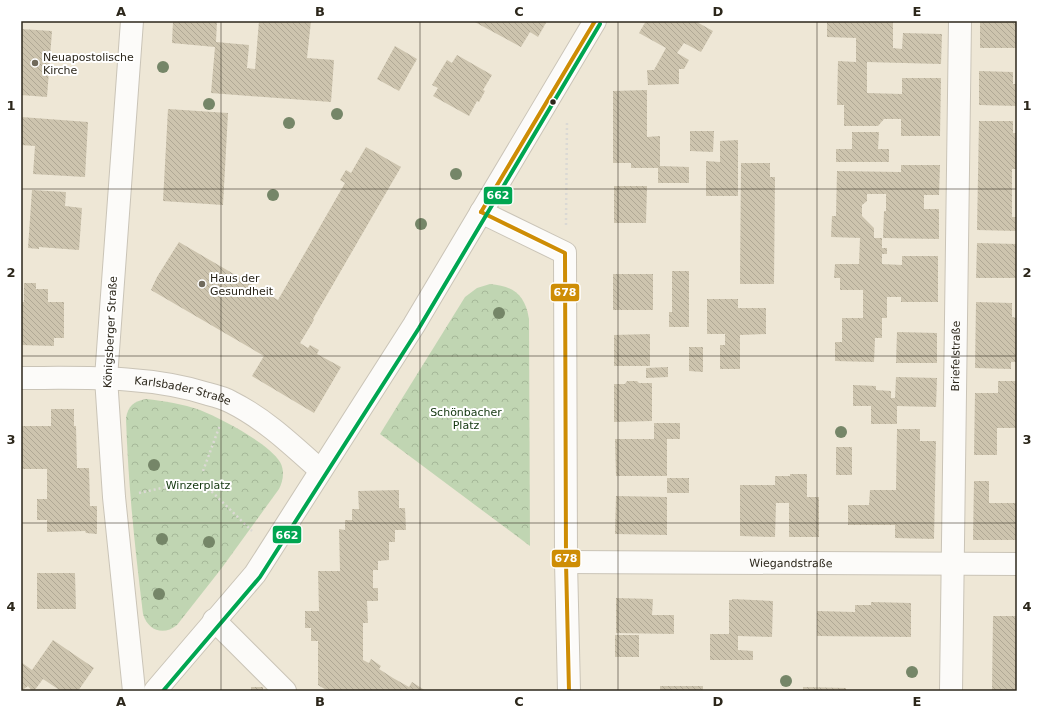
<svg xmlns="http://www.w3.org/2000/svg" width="1038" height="712" font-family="'DejaVu Sans',sans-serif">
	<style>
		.park { fill: url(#park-crowns) }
		.building { fill: url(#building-back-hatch) }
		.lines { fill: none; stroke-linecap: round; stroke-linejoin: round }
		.street-casing { stroke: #cac4b7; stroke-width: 24 }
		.path { stroke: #dbd9d4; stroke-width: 2.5; stroke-dasharray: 2 3; stroke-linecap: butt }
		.street { stroke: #fcfbf9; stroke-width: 22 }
		.bus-1-casing { stroke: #fff; stroke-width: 7 }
		.bus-2-casing { stroke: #fff; stroke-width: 7 }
		.bus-1 { stroke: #ce8d05; stroke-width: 4 }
		.bus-2 { stroke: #00a651; stroke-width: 4 }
		.tree { fill: #758668 }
		.grid { fill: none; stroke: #2c271b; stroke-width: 1; stroke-opacity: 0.55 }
		.poi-dot { fill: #706a5c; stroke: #fff; stroke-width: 1.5 }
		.bus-dot { fill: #2c271b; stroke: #fff; stroke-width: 1.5 }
		.labels { text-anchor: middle; stroke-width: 4; stroke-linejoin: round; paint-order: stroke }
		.poi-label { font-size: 11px; fill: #2c271b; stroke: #fff; text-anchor: start }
		.street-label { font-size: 11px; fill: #2c271b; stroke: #fff }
		.park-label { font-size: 11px; fill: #12360e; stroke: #fff }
		.line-badge { stroke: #fff; stroke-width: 1.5 }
		.badge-label { font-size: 11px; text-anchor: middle; font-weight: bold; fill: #fff }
		.neatline { fill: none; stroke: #2c271b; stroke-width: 1.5 }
		.grid-label { font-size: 13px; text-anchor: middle; font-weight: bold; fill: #2c271b }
	</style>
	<defs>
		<pattern id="park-crowns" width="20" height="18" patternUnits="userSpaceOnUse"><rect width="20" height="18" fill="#c0d5b2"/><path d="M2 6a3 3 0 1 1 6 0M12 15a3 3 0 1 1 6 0" fill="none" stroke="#a5b798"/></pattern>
		<pattern id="building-back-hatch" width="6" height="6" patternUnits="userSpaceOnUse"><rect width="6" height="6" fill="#cdc4ae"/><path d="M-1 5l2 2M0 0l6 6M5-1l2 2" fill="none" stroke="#b0a895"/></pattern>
	</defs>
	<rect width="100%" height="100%" fill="#eee7d6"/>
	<!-- park -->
	<g class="park">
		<path d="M490,284C514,286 525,295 529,319L530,546L380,434L465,297L477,288Z"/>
		<path d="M146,399C164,401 183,404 200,410C222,419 268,443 280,462C285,471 283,481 279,489L221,569L177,625C164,636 148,631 143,614C135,549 128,484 126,418C128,406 134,401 146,399Z"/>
	</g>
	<!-- building -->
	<g class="building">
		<polygon points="173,21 217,21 216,42 249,45 247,68 255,69 259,21 311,21 307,58 334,60 331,102 211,93 215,47 172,43"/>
		<polygon points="473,21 547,21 538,37 530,32 521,47"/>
		<polygon points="646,21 695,21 713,31 701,52 684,43 677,53 689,60 684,69 679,69 679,84 648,85 647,70 654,70 666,48 639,33"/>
		<polygon points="827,21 893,21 893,48 902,49 903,33 942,34 941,64 867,62 867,93 902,94 902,78 941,78 940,136 901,136 901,119 884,119 878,126 844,126 844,105 837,105 838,61 856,62 856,38 827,37"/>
		<polygon points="980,21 1017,21 1016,48 980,48"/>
		<polygon points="21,29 52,31 47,97 21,95"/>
		<polygon points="395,46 417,59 399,91 377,79"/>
		<polygon points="457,55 492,75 483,90 485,91 479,102 477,101 469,116 433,96 438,88 432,85 447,60 452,63"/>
		<polygon points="979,71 1013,72 1013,84 1017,84 1017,106 979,105"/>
		<polygon points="647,90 647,137 660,136 660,166 689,167 689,183 658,183 658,168 631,168 631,163 613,163 613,91"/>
		<polygon points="168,109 228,113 223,205 163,201"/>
		<polygon points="21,117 88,122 85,177 33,174 35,146 21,145"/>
		<polygon points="979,121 1013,121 1013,133 1017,133 1017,169 1012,169 1012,217 1017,217 1017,231 977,230"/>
		<polygon points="690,131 714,131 713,152 690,151"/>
		<polygon points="852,132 879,132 878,149 889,149 889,162 836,162 836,149 852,149"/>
		<polygon points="738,140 738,196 706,196 706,161 720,162 720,141"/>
		<polygon points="366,147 401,167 313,319 314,320 300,343 308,348 310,345 319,350 317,354 341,367 314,413 252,376 264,356 151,290 157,277 179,242 278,300 345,183 340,180 346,170 351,173"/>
		<polygon points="741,163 770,163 770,177 775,177 774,284 740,284"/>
		<polygon points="901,165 940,165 939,195 924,195 924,209 939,209 939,239 883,238 884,211 886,211 886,194 867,194 867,201 862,205 862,216 874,228 874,238 882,238 882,248 887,248 887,254 882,254 882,264 902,265 902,256 938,256 938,302 901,302 901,297 887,297 887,318 882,318 882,338 875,338 874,362 835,361 835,342 842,342 842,318 863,318 863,290 840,290 840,278 834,278 835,264 859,264 860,238 831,237 832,216 836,216 837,171 901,172"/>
		<polygon points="614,186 647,186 646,223 614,223"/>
		<polygon points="32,190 66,192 65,206 82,208 79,250 39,247 39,249 28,248"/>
		<polygon points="977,243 1017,244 1017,278 976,278"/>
		<polygon points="672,271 689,271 689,327 669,327 669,312 672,312"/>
		<rect x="613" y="274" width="40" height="36"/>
		<polygon points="24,283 36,283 36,289 48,289 48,302 64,302 64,338 54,338 54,346 21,345 21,302 24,302"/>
		<polygon points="707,299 738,299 738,308 766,308 766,334 740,335 740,369 720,369 720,345 725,345 725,334 707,334"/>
		<polygon points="976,302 1012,303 1012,317 1017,318 1017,362 1011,362 1011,369 975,368"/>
		<polygon points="897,332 937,333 937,363 896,363"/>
		<polygon points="650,334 650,366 614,366 614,335"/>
		<polygon points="689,347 703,347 703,372 689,371"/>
		<polygon points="668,367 668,377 646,378 646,368"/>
		<polygon points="896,377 937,378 936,407 897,406 897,424 871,424 871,406 853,406 853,385 876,386 876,390 891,391 891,398 895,398"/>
		<polygon points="627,381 637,381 639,383 652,383 652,421 614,422 614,384 625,384"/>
		<polygon points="998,381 1017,381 1017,428 997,428 997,455 974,455 975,393 998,393"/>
		<polygon points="51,409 74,409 74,426 76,426 77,468 89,468 90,506 97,506 97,534 86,533 85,531 47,532 47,520 37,520 37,499 47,499 47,469 21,469 21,426 51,426"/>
		<polygon points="654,423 680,423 680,439 667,439 667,476 616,476 615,439 654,439"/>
		<polygon points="897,429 920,429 920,441 936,441 934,539 895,538 895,525 848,525 848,505 869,505 870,490 896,490"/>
		<rect x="836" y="447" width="16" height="28"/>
		<polygon points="790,474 807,474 807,497 819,497 819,537 789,537 789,503 776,503 775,537 740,536 740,485 775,485 775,476 790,476"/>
		<rect x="667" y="478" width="22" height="15"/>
		<polygon points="974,481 989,481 989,503 1017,503 1017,540 973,540"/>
		<polygon points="399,490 399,508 405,508 406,530 395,530 395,542 389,542 389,560 378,561 378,570 373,570 373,588 378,588 378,601 367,601 368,623 363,623 363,660 369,663 371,659 381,666 379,669 393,678 409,687 412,682 426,691 328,691 318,685 318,641 311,641 311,628 305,628 305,611 319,611 318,571 340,571 339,529 345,530 345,520 352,520 352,509 359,509 358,491"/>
		<polygon points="616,496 667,497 667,535 615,534"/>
		<polygon points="37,573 75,573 76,609 37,609"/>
		<polygon points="616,598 653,599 652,615 674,615 674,634 616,633"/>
		<polygon points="732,599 773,601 772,637 738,636 738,650 753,651 753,660 710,660 710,634 729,634 729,600 732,600"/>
		<polygon points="871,602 911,603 911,637 817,636 817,611 855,612 855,605 871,605"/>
		<polygon points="993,616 1017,616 1017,691 992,691"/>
		<rect x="615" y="635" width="24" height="22"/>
		<polygon points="53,640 94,668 78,691 61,691 43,679 34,691 32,691 28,686 21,691 21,662 32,670"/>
		<rect x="660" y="686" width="43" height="5"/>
		<rect x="251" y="687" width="12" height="4"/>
		<polygon points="803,687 846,688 846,691 803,691"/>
	</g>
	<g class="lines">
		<!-- street casing -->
		<g class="street-casing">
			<g id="street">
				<polyline points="132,21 106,378 114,497 134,691"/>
				<polyline points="481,212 565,253 566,562 569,691"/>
				<path id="s1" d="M21,378C83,378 148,375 208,394C216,396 224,398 231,402C265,419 292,445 320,470"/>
				<path id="s2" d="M566,562L1017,564"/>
				<polyline points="214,620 285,691"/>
				<polyline points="155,691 255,574 414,325 595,21"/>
				<path id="s3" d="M951,691L960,21"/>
			</g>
		</g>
		<!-- path -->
		<g class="path">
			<polyline points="566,225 567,120"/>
			<polyline points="203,471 220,425"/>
			<polyline points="208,488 252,531"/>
			<polyline points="139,493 185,483"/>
		</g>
		<!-- street -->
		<use href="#street" class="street"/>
		<!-- bus-1 casing -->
		<g class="bus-1-casing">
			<g id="bus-1">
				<polyline points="481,212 565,253 566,562 569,691"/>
				<polyline points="481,212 595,21"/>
			</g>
		</g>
		<!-- bus-2 casing -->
		<g class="bus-2-casing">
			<polyline id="bus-2" points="163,691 260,577 419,328 600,24"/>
		</g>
		<!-- bus-1 -->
		<use href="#bus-1" class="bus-1"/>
		<!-- bus-2 -->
		<use href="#bus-2" class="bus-2"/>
	</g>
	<!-- trees -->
	<g class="tree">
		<circle cx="163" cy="67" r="6"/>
		<circle cx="209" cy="104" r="6"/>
		<circle cx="337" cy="114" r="6"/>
		<circle cx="289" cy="123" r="6"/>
		<circle cx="456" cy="174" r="6"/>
		<circle cx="273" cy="195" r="6"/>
		<circle cx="421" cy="224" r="6"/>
		<circle cx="499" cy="313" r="6"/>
		<circle cx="841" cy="432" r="6"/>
		<circle cx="154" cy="465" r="6"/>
		<circle cx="162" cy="539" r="6"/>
		<circle cx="209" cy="542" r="6"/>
		<circle cx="159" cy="594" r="6"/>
		<circle cx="912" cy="672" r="6"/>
		<circle cx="786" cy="681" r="6"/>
	</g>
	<!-- grid -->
	<path class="grid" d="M221,21V691M420,21V691M618,21V691M817,21V691M21,189H1017M21,356H1017M21,523H1017"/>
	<!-- markers -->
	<g class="poi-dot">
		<circle cx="35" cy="63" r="4"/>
		<circle cx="202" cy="284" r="4"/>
	</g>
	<circle class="bus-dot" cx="553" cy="102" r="3.5"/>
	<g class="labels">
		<!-- poi labels -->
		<g class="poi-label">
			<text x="43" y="61">Neuapostolische<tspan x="43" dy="13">Kirche</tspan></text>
			<text x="210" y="282">Haus der<tspan x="210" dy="13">Gesundheit</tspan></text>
		</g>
		<!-- street labels -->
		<g class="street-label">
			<text transform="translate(110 332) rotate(-87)" y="4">Königsberger Straße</text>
			<text dy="4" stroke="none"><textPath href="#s3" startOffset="335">Briefelstraße</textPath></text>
			<text dy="4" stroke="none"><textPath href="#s1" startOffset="163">Karlsbader Straße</textPath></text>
			<text dy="4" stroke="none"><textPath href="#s2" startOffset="225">Wiegandstraße</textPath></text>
		</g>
		<!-- park labels -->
		<g class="park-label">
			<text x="466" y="416">Schönbacher<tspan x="466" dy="13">Platz</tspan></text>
			<text x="198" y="489">Winzerplatz</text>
		</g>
	</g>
	<g class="line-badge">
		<rect x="483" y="186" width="30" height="19" rx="4" fill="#00a651"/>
		<rect x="550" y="283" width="30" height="19" rx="4" fill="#ce8d05"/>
		<rect x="272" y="525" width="30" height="19" rx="4" fill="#00a651"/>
		<rect x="551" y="549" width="30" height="19" rx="4" fill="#ce8d05"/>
	</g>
	<g class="badge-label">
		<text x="498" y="199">662</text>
		<text x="565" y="296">678</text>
		<text x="287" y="539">662</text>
		<text x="566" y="562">678</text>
	</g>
	<!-- border -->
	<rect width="1038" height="712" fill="none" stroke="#ffffff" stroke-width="44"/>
	<rect x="22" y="22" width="994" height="668" class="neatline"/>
	<g class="grid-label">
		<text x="121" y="16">A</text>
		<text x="320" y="16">B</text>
		<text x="519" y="16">C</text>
		<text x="718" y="16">D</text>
		<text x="917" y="16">E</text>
		<text x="11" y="110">1</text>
		<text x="1027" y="110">1</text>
		<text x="11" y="277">2</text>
		<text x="1027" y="277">2</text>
		<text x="11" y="444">3</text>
		<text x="1027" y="444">3</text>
		<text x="11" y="611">4</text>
		<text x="1027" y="611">4</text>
		<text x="121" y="706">A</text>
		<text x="320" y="706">B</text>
		<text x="519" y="706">C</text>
		<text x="718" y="706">D</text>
		<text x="917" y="706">E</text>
	</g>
</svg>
